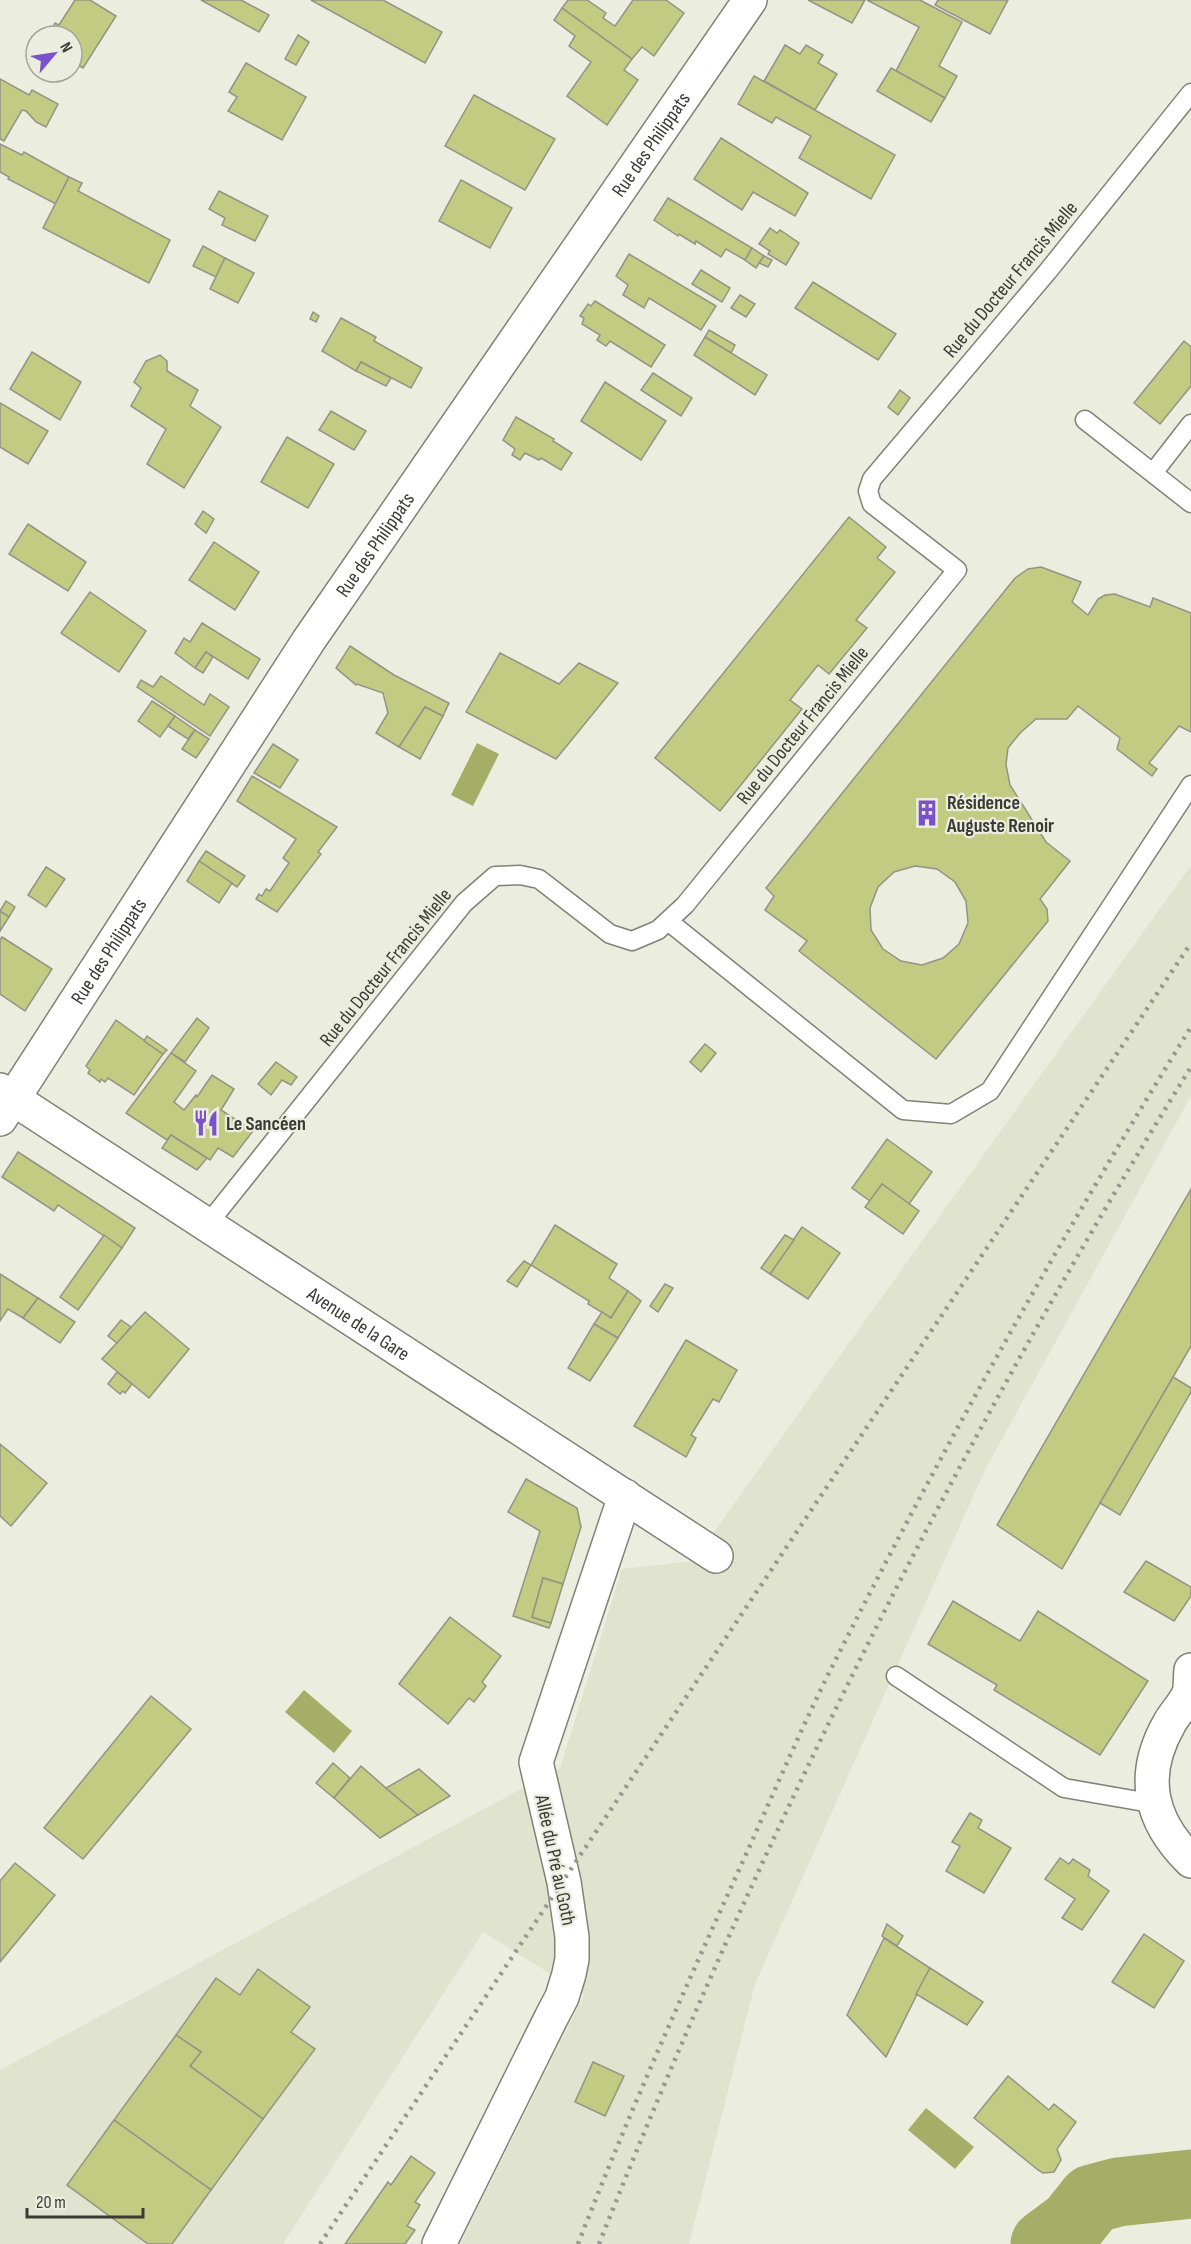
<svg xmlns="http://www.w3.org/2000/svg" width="1191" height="2244" font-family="'Sofia Sans Condensed',sans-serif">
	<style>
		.built { fill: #e0e4ce }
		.water { fill: #a4ae66 }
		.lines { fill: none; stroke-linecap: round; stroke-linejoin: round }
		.river { stroke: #a4ae66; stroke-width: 69 }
		.building { fill: #c1cb82; stroke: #929486; stroke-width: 1.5; fill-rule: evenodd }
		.service-casing { stroke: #808275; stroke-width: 21 }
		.minor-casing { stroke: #808275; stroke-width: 36 }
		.tertiary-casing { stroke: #808275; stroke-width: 36 }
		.service { stroke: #fff; stroke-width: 18 }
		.minor { stroke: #fff; stroke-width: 33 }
		.tertiary { stroke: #fff; stroke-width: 33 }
		.rail { stroke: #97998f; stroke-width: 4.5; stroke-dasharray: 3 6; stroke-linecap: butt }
		.labels { text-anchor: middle; stroke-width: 4.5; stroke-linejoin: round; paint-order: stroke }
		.street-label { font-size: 20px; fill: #3a3b35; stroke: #ebeedf }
		.poi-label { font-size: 20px; font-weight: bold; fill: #3a3b35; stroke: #ebeedf; text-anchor: start }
	</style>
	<rect width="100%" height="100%" fill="#ebeedf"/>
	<!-- built -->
	<polygon class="built" points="1191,865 1191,1096 985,1470 755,1984 689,2244 460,2244 584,1995 483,1932 283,2244 0,2244 0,2070 560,1768 622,1569 693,1561"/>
	<!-- water -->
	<g class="water">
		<polygon points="477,743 499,754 473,806 451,795"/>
		<polygon points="304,1690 352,1731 334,1753 285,1712"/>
		<polygon points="926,2108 974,2147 955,2169 908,2130"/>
	</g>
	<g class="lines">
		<!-- river -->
		<polyline class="river" points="1045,2244 1073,2223 1092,2199 1118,2192 1191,2184"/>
	</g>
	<!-- building -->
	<g class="building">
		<polygon points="75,0 90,0 116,16 83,68 72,61 72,36 48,36 55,23 59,25"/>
		<polygon points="201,0 241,0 269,15 259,32"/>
		<polygon points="311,0 383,0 442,32 425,63"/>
		<polygon points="568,0 587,0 606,13 603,18 615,26 633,0 666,0 684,13 654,56 642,47 632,59 562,8"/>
		<polygon points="808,0 865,0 852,23"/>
		<polygon points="867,0 920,0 962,22 939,66 957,76 945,98 896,71 919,27"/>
		<polygon points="938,0 1008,0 990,34 935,5"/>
		<polygon points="562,8 632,59 624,70 638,80 607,125 567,96 591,62 569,46 575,36 554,20"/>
		<polygon points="298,35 309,42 296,65 285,59"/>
		<polygon points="785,45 800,54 806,45 823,55 818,63 837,74 815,110 764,81"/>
		<polygon points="246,63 306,97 282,140 228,111 237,97 229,92"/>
		<polygon points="891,68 945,98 931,122 877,91"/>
		<polygon points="754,76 895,155 871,199 799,158 811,136 776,117 772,123 738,104"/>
		<polygon points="0,79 29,95 32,90 58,104 46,127 36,122 26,111 22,110 4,141 0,139"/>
		<polygon points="474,95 555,139 525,190 445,146"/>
		<polygon points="721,138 808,193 795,216 753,192 742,210 694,179"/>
		<polygon points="0,144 22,155 24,152 69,177 56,204 8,179 9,177 0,172"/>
		<polygon points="69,177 82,183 78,191 170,240 149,283 43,228"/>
		<polygon points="461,180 512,208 490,248 439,221"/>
		<polygon points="219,191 268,216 255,241 222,225 225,218 209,209"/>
		<polygon points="668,198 752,248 745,260 726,249 721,257 696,241 695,244 679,234 678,236 654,220"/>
		<polygon points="770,228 777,233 780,230 799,243 786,265 768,254 770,251 759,244"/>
		<polygon points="203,246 225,258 216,277 193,266"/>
		<polygon points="752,248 764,256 756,268 745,260"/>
		<polygon points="629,254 716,306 701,330 649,298 644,308 623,295 628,285 616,276"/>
		<polygon points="764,256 772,260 768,267 759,263"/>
		<polygon points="225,258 254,273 238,303 210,289"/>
		<polygon points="701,270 730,288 722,302 692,284"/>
		<polygon points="813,282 896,334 878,360 795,308"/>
		<polygon points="740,295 755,304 746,317 731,308"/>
		<polygon points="595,301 665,345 651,367 610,341 606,346 597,340 600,335 582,324 584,318 580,316 588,304 591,306"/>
		<polygon points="313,312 319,316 316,322 310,319"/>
		<polygon points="341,318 376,337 374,341 422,368 411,388 361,362 356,371 322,351"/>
		<polygon points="709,330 735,345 731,353 705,337"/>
		<polygon points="705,337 767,375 755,395 694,355"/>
		<polygon points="1184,341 1191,347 1191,386 1160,424 1134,403"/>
		<polygon points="32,352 81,382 60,420 10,389"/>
		<polygon points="160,355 167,361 167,371 198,390 190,406 221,427 184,488 147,464 166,429 131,406 141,388 134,382 146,361"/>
		<polygon points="361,362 391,378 386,386 356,371"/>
		<polygon points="653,373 692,398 681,416 641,390"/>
		<polygon points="605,382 666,421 641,460 581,421"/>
		<polygon points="900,390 910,398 898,415 888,407"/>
		<polygon points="0,403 48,431 28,464 0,447"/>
		<polygon points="331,411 366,431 354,450 319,430"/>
		<polygon points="516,417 554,439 553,441 572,453 561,470 541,458 539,460 525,453 520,460 512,455 515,449 503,440"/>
		<polygon points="287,437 334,464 308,508 261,482"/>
		<polygon points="203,511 214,519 206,533 195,524"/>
		<polygon points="849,517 886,547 877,558 895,572 856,620 867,628 829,674 818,665 790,700 802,709 720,811 655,758"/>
		<polygon points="28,524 86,562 68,591 9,554"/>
		<polygon points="214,542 259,572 235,610 189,580"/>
		<path d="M1041,567L1081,582L1072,602L1088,615L1098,599L1105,595L1115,594L1150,607L1153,598L1191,613V732L1179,726L1149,763L1157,769L1152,776L1117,749L1120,738L1078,706L1067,719H1036L1020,733L1008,748L1006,765L1010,785L1046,842L1070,861L1040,899L1047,909L1048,921L936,1059L799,951L807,941L765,910L774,896L766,888L1015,578L1028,569ZM915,866L937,869L955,882L966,901L968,923L959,944L943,958L922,965L901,961L883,949L871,930L870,908L878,887L894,872Z"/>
		<polygon points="90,592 146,631 119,672 61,633"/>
		<polygon points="202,623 260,659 248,679 206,652 195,668 175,653 184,638 190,642"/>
		<polygon points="350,646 394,675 449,703 443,716 425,707 399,747 376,733 388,713 383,693 357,684 356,685 336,668"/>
		<polygon points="206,652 213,657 203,673 195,668"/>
		<polygon points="500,653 559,684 579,663 618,683 556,759 466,712"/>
		<polygon points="161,676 204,705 210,694 229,707 210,736 137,687 141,680 153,687"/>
		<polygon points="152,701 175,716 160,737 138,721"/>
		<polygon points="425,707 443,716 420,759 399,747"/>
		<polygon points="175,716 195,730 188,739 168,726"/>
		<polygon points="195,730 209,739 196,758 182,749"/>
		<polygon points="273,744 298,760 280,788 254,773"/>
		<polygon points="252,776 337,827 318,852 321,854 277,912 256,899 259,894 262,896 266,889 270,891 289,863 283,858 296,839 237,801"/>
		<polygon points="206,851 245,876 237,887 199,861"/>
		<polygon points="199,861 232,883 219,903 187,881"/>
		<polygon points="46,867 65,879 46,907 28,895"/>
		<polygon points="6,901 15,907 9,917 0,911"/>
		<polygon points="0,911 9,917 0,931"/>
		<polygon points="2,937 52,969 25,1011 0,994 0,940"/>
		<polygon points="197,1018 209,1028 185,1062 171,1053"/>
		<polygon points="116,1020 163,1054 134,1095 108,1078 105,1082 101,1079 100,1082 88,1073 90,1070 86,1066"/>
		<polygon points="147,1036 167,1050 163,1054 144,1041"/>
		<polygon points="705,1044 716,1053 701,1072 690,1062"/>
		<polygon points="171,1053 196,1071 174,1102 184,1110 196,1095 197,1097 212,1075 234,1089 221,1110 253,1131 233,1157 218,1148 210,1160 171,1135 167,1140 126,1113"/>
		<polygon points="276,1062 297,1077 291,1085 282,1080 271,1095 258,1084"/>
		<polygon points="171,1135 207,1158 197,1170 162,1148"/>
		<polygon points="887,1139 932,1172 909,1204 882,1184 870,1201 852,1188"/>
		<polygon points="18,1152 135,1228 122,1248 58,1205 54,1211 2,1177"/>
		<polygon points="882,1184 919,1211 903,1234 865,1207"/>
		<polygon points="1191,1189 1191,1346 1062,1569 997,1525"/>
		<polygon points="555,1225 617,1264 609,1278 628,1291 611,1318 588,1304 589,1301 531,1265"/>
		<polygon points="802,1227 840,1253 808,1299 770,1274"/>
		<polygon points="104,1235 122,1248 78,1310 60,1297"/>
		<polygon points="785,1235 794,1240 770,1274 761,1268"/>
		<polygon points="524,1261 531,1265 517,1287 507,1281"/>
		<polygon points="0,1274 38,1298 23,1318 8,1309 0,1321"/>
		<polygon points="665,1284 673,1288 658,1312 650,1306"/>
		<polygon points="628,1291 641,1301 618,1338 594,1324 602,1312 611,1318"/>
		<polygon points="38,1298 75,1322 60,1343 23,1318"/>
		<polygon points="145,1312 189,1349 149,1398 102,1359"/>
		<polygon points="121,1320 131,1327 117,1343 108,1336"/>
		<polygon points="594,1324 618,1338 590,1381 568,1368"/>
		<polygon points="686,1340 737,1370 719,1402 713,1399 691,1435 696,1438 686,1457 634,1426"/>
		<polygon points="117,1372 132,1384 125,1393 123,1391 120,1394 108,1384"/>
		<polygon points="1173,1377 1191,1388 1191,1392 1120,1515 1100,1503"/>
		<polygon points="0,1444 47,1483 11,1526 0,1516"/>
		<polygon points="526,1479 577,1508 581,1527 563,1584 543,1578 532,1617 551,1623 549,1628 513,1616 540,1531 508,1512"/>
		<polygon points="1146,1561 1191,1587 1191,1596 1174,1621 1124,1592"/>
		<polygon points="543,1578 563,1584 551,1623 532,1617"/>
		<polygon points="953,1601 1020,1641 1038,1611 1148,1681 1100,1755 994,1690 997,1685 928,1644"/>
		<polygon points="450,1617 501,1656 482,1682 486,1686 474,1702 469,1698 448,1724 399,1684"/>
		<polygon points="151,1696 191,1729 83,1859 44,1828"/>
		<polygon points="333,1763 350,1778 334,1798 316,1783"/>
		<polygon points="361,1766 386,1788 418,1815 380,1838 334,1798"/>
		<polygon points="419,1769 450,1796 418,1815 386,1788"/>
		<polygon points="970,1813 982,1820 978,1828 1011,1848 984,1893 946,1871 960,1846 952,1842"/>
		<polygon points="1060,1858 1069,1864 1073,1859 1090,1870 1088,1876 1109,1891 1082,1930 1062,1918 1075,1899 1045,1879"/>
		<polygon points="15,1863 55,1895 0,1962 0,1881"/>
		<polygon points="887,1924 903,1936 897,1946 882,1936"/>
		<polygon points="1144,1934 1184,1961 1154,2008 1112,1982"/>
		<polygon points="884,1938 930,1968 886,2057 847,2015"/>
		<polygon points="930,1968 983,2002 967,2025 916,1994"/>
		<polygon points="258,1969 310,2007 291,2032 315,2049 263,2119 190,2066 201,2052 176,2035 216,1978 240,1995"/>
		<polygon points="176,2035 201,2052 190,2066 263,2119 211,2190 114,2120"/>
		<polygon points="593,2062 624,2076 605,2116 575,2102"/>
		<polygon points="1008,2076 1049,2110 1054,2104 1076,2122 1057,2149 1061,2160 1054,2172 1043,2173 1038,2170 974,2118"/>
		<polygon points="114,2120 211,2190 172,2244 148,2244 67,2185"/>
		<polygon points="411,2156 435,2173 415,2202 420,2205 407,2226 415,2230 405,2244 345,2244 388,2182 391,2185"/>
	</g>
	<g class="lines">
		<!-- service casing -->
		<g class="service-casing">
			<g id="service">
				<polyline points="1085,420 1191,503"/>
				<polyline points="1153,473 1191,424"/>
				<polyline points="668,921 903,1110 951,1114 990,1091 1191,785"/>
				<polyline points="207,1225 464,903 495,876 520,875 539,879 610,934 632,941 658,930 685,905 957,570 872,504 868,491 872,479 1048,271 1191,93"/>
				<polyline points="896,1676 1064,1788 1156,1804"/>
			</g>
		</g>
		<!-- minor casing -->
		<g class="minor-casing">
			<g id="minor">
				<path id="s1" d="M0,1090L716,1556"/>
				<path id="s2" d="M0,1119L309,640L750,0"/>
				<polyline points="439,2244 551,2018 562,1997 569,1974 572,1959 572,1937 564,1882 536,1762 625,1496"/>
			</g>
		</g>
		<!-- tertiary casing -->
		<g class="tertiary-casing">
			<path id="tertiary" d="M1191,1670C1190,1677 1191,1686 1189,1693C1185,1704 1174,1714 1169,1724C1140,1775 1149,1820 1191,1861"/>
		</g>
		<!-- service -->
		<use href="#service" class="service"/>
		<!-- minor -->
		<use href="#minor" class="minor"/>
		<!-- tertiary -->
		<use href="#tertiary" class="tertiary"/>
		<!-- rail -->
		<g class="rail">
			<polyline points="320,2244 1191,943"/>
			<path d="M578,2244C627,2118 682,1995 738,1872C770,1802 800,1730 835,1661C945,1444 1063,1233 1191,1027"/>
			<path d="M599,2244C761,1835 959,1441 1191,1067"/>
		</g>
	</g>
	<!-- icons -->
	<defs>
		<g id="building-bare" transform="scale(2.07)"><path d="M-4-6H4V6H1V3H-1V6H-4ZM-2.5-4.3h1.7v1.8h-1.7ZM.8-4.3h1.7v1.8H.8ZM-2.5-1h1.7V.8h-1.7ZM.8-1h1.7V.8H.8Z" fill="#7a52cb" stroke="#ebeedf" stroke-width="2.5" paint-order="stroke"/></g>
		<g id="restaurant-bare" transform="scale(2.07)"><path d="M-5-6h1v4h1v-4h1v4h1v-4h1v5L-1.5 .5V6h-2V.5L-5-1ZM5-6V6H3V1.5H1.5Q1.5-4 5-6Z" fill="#7a52cb" stroke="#ebeedf" stroke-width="2.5" paint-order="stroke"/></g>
	</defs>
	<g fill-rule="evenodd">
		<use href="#building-bare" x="927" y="813"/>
		<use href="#restaurant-bare" x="206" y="1123"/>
	</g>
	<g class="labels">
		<!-- street labels -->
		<g class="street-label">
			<text dy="7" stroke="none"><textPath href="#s2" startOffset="1172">Rue des Philippats</textPath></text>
			<text transform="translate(1010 279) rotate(-50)" y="7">Rue du Docteur Francis Mielle</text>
			<text dy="7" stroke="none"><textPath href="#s2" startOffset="686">Rue des Philippats</textPath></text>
			<text transform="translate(802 725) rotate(-51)" y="7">Rue du Docteur Francis Mielle</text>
			<text dy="7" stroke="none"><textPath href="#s2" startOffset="200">Rue des Philippats</textPath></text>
			<text transform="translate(385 967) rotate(-51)" y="7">Rue du Docteur Francis Mielle</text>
			<text dy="7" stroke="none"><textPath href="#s1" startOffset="428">Avenue de la Gare</textPath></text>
			<text transform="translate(556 1860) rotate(78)" y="7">Allée du Pré au Goth</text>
		</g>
		<!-- poi labels -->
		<g class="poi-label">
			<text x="947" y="809">Résidence<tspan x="947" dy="23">Auguste Renoir</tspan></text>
			<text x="226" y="1130">Le Sancéen</text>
		</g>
	</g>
	<!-- north arrow -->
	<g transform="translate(54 54) rotate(61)"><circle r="28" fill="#ebeedf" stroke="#a4a69b" stroke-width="1.5"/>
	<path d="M0-4.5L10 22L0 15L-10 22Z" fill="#7a52cb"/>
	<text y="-9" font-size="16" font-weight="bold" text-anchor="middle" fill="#3a3b35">N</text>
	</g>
	<!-- scale -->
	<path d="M27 2208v9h116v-9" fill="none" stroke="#3a3b35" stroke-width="3"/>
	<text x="36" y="2208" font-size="18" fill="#3a3b35" stroke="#ebeedf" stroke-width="4.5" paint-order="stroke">20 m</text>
</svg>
